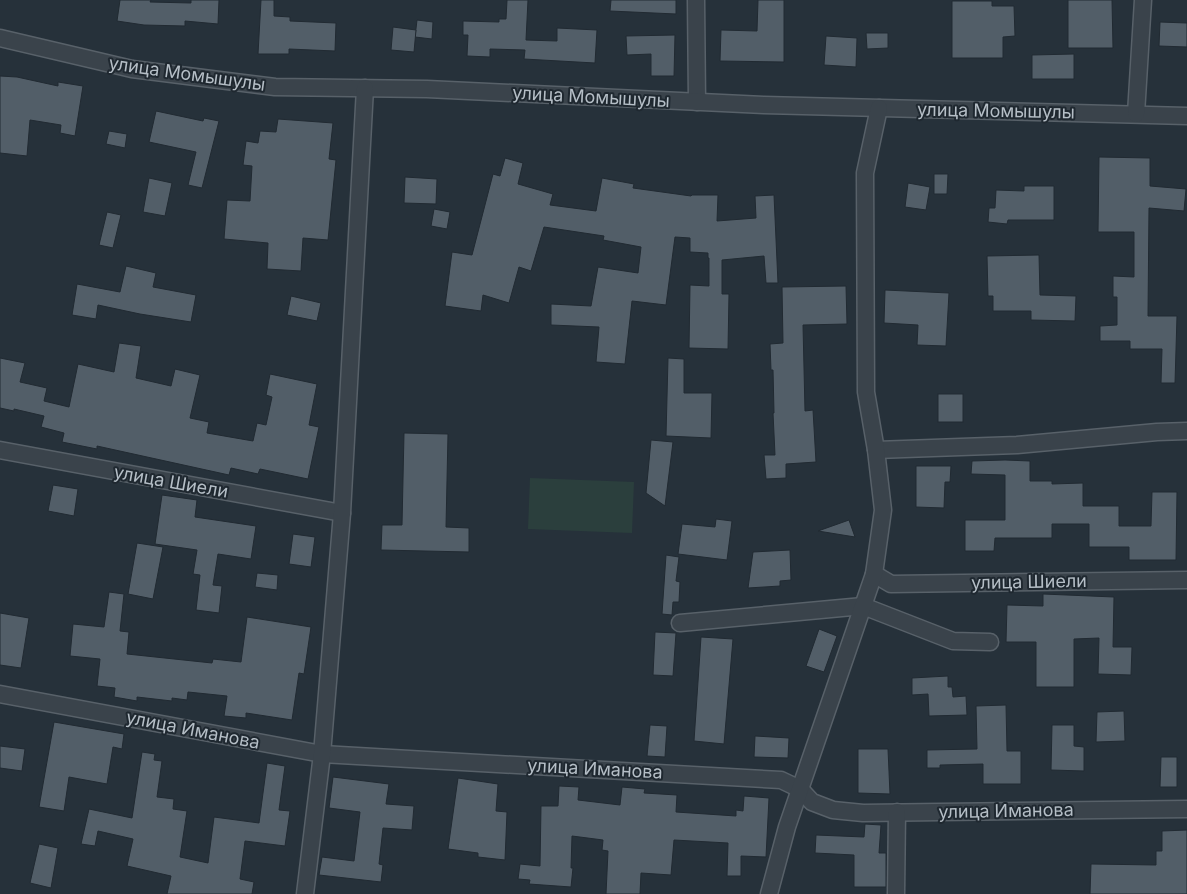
<svg xmlns="http://www.w3.org/2000/svg" width="1187" height="894" font-family="Inter,sans-serif">
	<style>
		.green { fill: #2b3f3d }
		.building { fill: #525e68; stroke: #212a32 }
		.lines { fill: none; stroke-linecap: round; stroke-linejoin: round }
		.minor-casing { stroke: #586169; stroke-width: 19 }
		.minor { stroke: #3a434b; stroke-width: 16 }
		.labels { text-anchor: middle; stroke-width: 4; stroke-linejoin: round; paint-order: stroke }
		.street-label { font-size: 18px; fill: #b5bec6; stroke: #1f2830 }
	</style>
	<rect width="100%" height="100%" fill="#26313a"/>
	<!-- green -->
	<polygon class="green" points="530,478 634,482 632,533 528,529"/>
	<!-- building -->
	<g class="building">
		<polygon points="120,0 151,0 150,2 191,3 191,0 219,0 218,24 185,21 185,26 144,25 117,21"/>
		<polygon points="261,0 274,0 274,16 290,17 290,21 336,23 335,51 289,49 289,54 258,54"/>
		<polygon points="507,0 528,0 526,40 557,41 557,28 597,30 595,63 524,59 525,50 490,49 490,57 467,56 468,35 463,35 463,21 499,22 499,19 506,19"/>
		<polygon points="611,0 676,0 676,14 610,11"/>
		<polygon points="758,0 784,0 784,62 720,61 721,30 757,31"/>
		<polygon points="1068,0 1112,0 1113,48 1068,48"/>
		<polygon points="952,1 992,1 992,6 1014,6 1015,36 1003,37 1003,58 952,58"/>
		<polygon points="417,20 433,22 432,39 415,37"/>
		<polygon points="1160,22 1187,23 1187,47 1159,46"/>
		<polygon points="393,27 416,30 414,52 391,50"/>
		<polygon points="866,33 888,33 888,48 867,49"/>
		<polygon points="675,35 674,76 651,76 651,54 627,55 626,36"/>
		<polygon points="826,36 857,38 856,67 824,65"/>
		<polygon points="1074,54 1074,79 1032,79 1032,55"/>
		<polygon points="0,76 17,77 58,86 58,82 83,86 75,136 60,133 61,125 30,120 27,156 0,153"/>
		<polygon points="156,111 203,121 204,118 219,121 202,188 188,185 196,152 149,142"/>
		<polygon points="278,119 333,123 329,159 336,160 328,240 303,238 301,271 267,269 268,243 224,239 227,200 250,201 252,166 243,165 246,141 258,143 260,131 276,132"/>
		<polygon points="109,131 127,134 125,148 106,144"/>
		<polygon points="1099,157 1150,158 1150,186 1186,189 1184,211 1149,208 1148,316 1177,316 1175,383 1161,383 1162,349 1130,349 1130,341 1100,341 1100,326 1117,325 1117,297 1113,297 1113,276 1134,277 1134,232 1098,232"/>
		<polygon points="505,158 523,163 518,184 553,194 550,205 596,211 602,178 634,184 633,188 691,196 692,195 718,195 717,221 756,218 755,196 774,195 778,283 766,283 764,256 722,260 722,294 729,294 728,349 689,348 690,285 709,286 709,258 708,258 708,253 690,252 690,238 675,237 666,305 632,301 625,364 596,362 599,327 551,325 551,304 591,306 598,267 638,273 641,247 603,240 604,236 544,227 531,271 519,267 509,303 483,295 481,311 445,306 452,252 472,255 493,174 500,176"/>
		<polygon points="934,174 948,174 947,194 934,194"/>
		<polygon points="405,177 437,179 436,204 404,203"/>
		<polygon points="149,178 172,183 165,216 143,212"/>
		<polygon points="908,183 930,187 926,210 905,207"/>
		<polygon points="1024,186 1054,186 1054,220 1008,220 1007,224 988,222 989,208 995,208 996,190 1024,191"/>
		<polygon points="434,209 450,212 447,229 431,226"/>
		<polygon points="107,212 121,215 113,248 99,245"/>
		<polygon points="1039,255 1040,295 1076,296 1075,321 1031,320 1031,311 993,311 993,296 988,296 987,256"/>
		<polygon points="126,266 156,273 153,287 196,295 191,322 140,314 98,305 96,319 72,315 77,284 120,292"/>
		<polygon points="846,286 847,324 803,325 805,411 813,410 816,462 786,464 786,478 766,479 764,455 775,455 773,413 774,413 773,370 771,370 770,344 783,343 782,287"/>
		<polygon points="885,290 949,293 946,346 917,345 918,325 884,323"/>
		<polygon points="291,296 321,303 317,321 287,315"/>
		<polygon points="119,343 141,346 136,378 171,386 175,369 200,375 190,418 209,422 207,433 253,441 257,423 266,425 272,397 266,395 270,374 317,384 309,425 319,427 308,479 260,469 258,474 231,468 229,475 97,446 97,449 62,442 64,433 41,427 44,416 14,409 14,411 0,408 0,358 25,363 20,382 47,388 44,401 69,407 78,364 114,372"/>
		<polygon points="668,358 684,359 684,393 712,393 711,438 666,436"/>
		<rect x="938" y="394" width="25" height="28"/>
		<polygon points="404,433 448,434 446,527 469,528 469,552 381,550 382,525 402,525"/>
		<polygon points="651,440 673,442 665,506 646,493"/>
		<polygon points="1005,460 1030,461 1030,481 1052,481 1052,484 1083,483 1083,506 1119,506 1119,526 1151,526 1152,492 1177,492 1176,560 1129,560 1129,547 1089,547 1089,524 1052,524 1052,538 995,538 994,551 965,551 965,520 1005,520 1005,475 971,474 972,461"/>
		<polygon points="916,466 951,466 950,482 945,482 944,508 916,507"/>
		<polygon points="53,485 78,489 74,516 48,511"/>
		<polygon points="162,495 197,500 195,517 256,526 251,559 218,554 213,585 222,586 219,613 196,610 200,575 193,574 197,550 155,544"/>
		<polygon points="716,519 732,521 727,560 678,554 682,524 715,527"/>
		<polygon points="849,520 855,537 818,531"/>
		<polygon points="293,534 315,537 311,567 289,564"/>
		<polygon points="137,543 163,547 153,599 128,594"/>
		<polygon points="790,550 791,580 780,581 780,586 748,588 753,552"/>
		<polygon points="666,555 679,557 676,581 680,582 679,602 673,602 672,615 662,614"/>
		<polygon points="257,573 278,575 277,590 255,587"/>
		<polygon points="109,592 124,594 120,631 129,632 127,654 212,663 213,659 241,662 247,617 311,627 304,674 299,673 292,720 246,713 246,718 224,716 227,696 188,692 187,700 172,698 172,701 137,697 137,701 114,697 115,688 97,686 100,659 70,656 73,624 104,627"/>
		<polygon points="1043,594 1114,597 1113,647 1132,647 1131,675 1098,674 1099,638 1074,639 1074,687 1036,687 1036,642 1006,642 1007,605 1043,606"/>
		<polygon points="0,613 29,618 21,668 0,665"/>
		<polygon points="819,629 837,636 824,672 806,666"/>
		<polygon points="655,632 676,633 673,676 653,675"/>
		<polygon points="701,637 733,639 724,744 694,741"/>
		<polygon points="948,676 948,687 952,687 953,697 966,696 967,715 929,716 928,694 912,695 912,678"/>
		<polygon points="1006,705 1007,751 1021,751 1021,784 983,784 983,764 940,765 940,768 927,768 927,750 977,749 976,706"/>
		<polygon points="1124,711 1125,741 1096,742 1097,712"/>
		<polygon points="54,722 124,734 122,749 113,747 107,784 69,777 64,811 39,807"/>
		<polygon points="650,725 667,726 665,757 647,756"/>
		<polygon points="1052,725 1074,725 1074,746 1084,747 1084,771 1051,770"/>
		<polygon points="755,736 789,738 788,758 754,757"/>
		<polygon points="0,746 25,749 22,771 0,768"/>
		<polygon points="858,749 888,749 890,794 858,793"/>
		<polygon points="142,752 155,754 154,760 162,761 157,797 174,799 173,809 187,811 180,857 208,863 214,817 259,823 267,763 285,766 279,810 290,811 285,846 245,841 240,879 254,882 252,894 167,894 171,876 127,866 133,839 98,831 95,846 81,844 89,809 132,818"/>
		<polygon points="1161,757 1177,757 1177,787 1160,787"/>
		<polygon points="333,777 389,784 386,804 414,806 412,830 383,828 379,864 383,865 381,882 319,875 322,857 354,861 360,812 329,808"/>
		<polygon points="458,778 498,784 496,811 507,812 505,860 478,857 478,853 448,849"/>
		<polygon points="559,786 579,787 578,800 620,805 622,787 645,789 644,793 677,795 676,812 736,816 736,810 743,811 744,796 769,798 766,857 741,856 741,876 727,876 728,843 674,840 671,875 641,873 640,894 606,894 608,851 602,850 603,840 572,836 571,868 573,868 571,887 529,884 530,880 518,879 520,864 540,866 541,806 558,806"/>
		<polygon points="865,824 881,825 879,853 886,853 886,887 854,887 854,855 815,853 816,835 864,837"/>
		<polygon points="1187,830 1187,894 1090,894 1091,864 1156,865 1156,851 1162,851 1162,831"/>
		<polygon points="39,844 58,848 51,888 30,883"/>
	</g>
	<g class="lines">
		<!-- minor casing -->
		<g class="minor-casing">
			<g id="minor">
				<polyline points="696,0 697,102"/>
				<polyline points="0,38 132,69 275,87 427,89 764,105 1187,116"/>
				<polyline points="1136,114 1143,0"/>
				<polyline points="0,450 342,513"/>
				<polyline points="876,450 1017,445 1157,432 1187,431"/>
				<polyline points="874,574 891,584 1187,580"/>
				<polyline points="680,623 863,606 953,641 990,642"/>
				<polyline points="0,694 322,754 781,780 800,789 812,802 833,810 863,813 1187,809"/>
				<polyline points="305,894 322,754 342,513 365,88"/>
				<polyline points="769,894 787,827 874,574 883,510 876,450 866,392 865,173 879,108"/>
				<polyline points="896,894 897,812"/>
			</g>
		</g>
		<!-- minor -->
		<use href="#minor" class="minor"/>
	</g>
	<g class="labels">
		<!-- street labels -->
		<g class="street-label">
			<text transform="translate(187 74) rotate(8)" y="6">улица Момышулы</text>
			<text transform="translate(591 97) rotate(3)" y="6">улица Момышулы</text>
			<text transform="translate(996 111) rotate(1)" y="6">улица Момышулы</text>
			<text transform="translate(171 482) rotate(10)" y="6">улица Шиели</text>
			<text transform="translate(1029 582) rotate(-1)" y="6">улица Шиели</text>
			<text transform="translate(193 730) rotate(11)" y="6">улица Иманова</text>
			<text transform="translate(595 769) rotate(3)" y="6">улица Иманова</text>
			<text transform="translate(1006 811) rotate(-1)" y="6">улица Иманова</text>
		</g>
	</g>
</svg>
